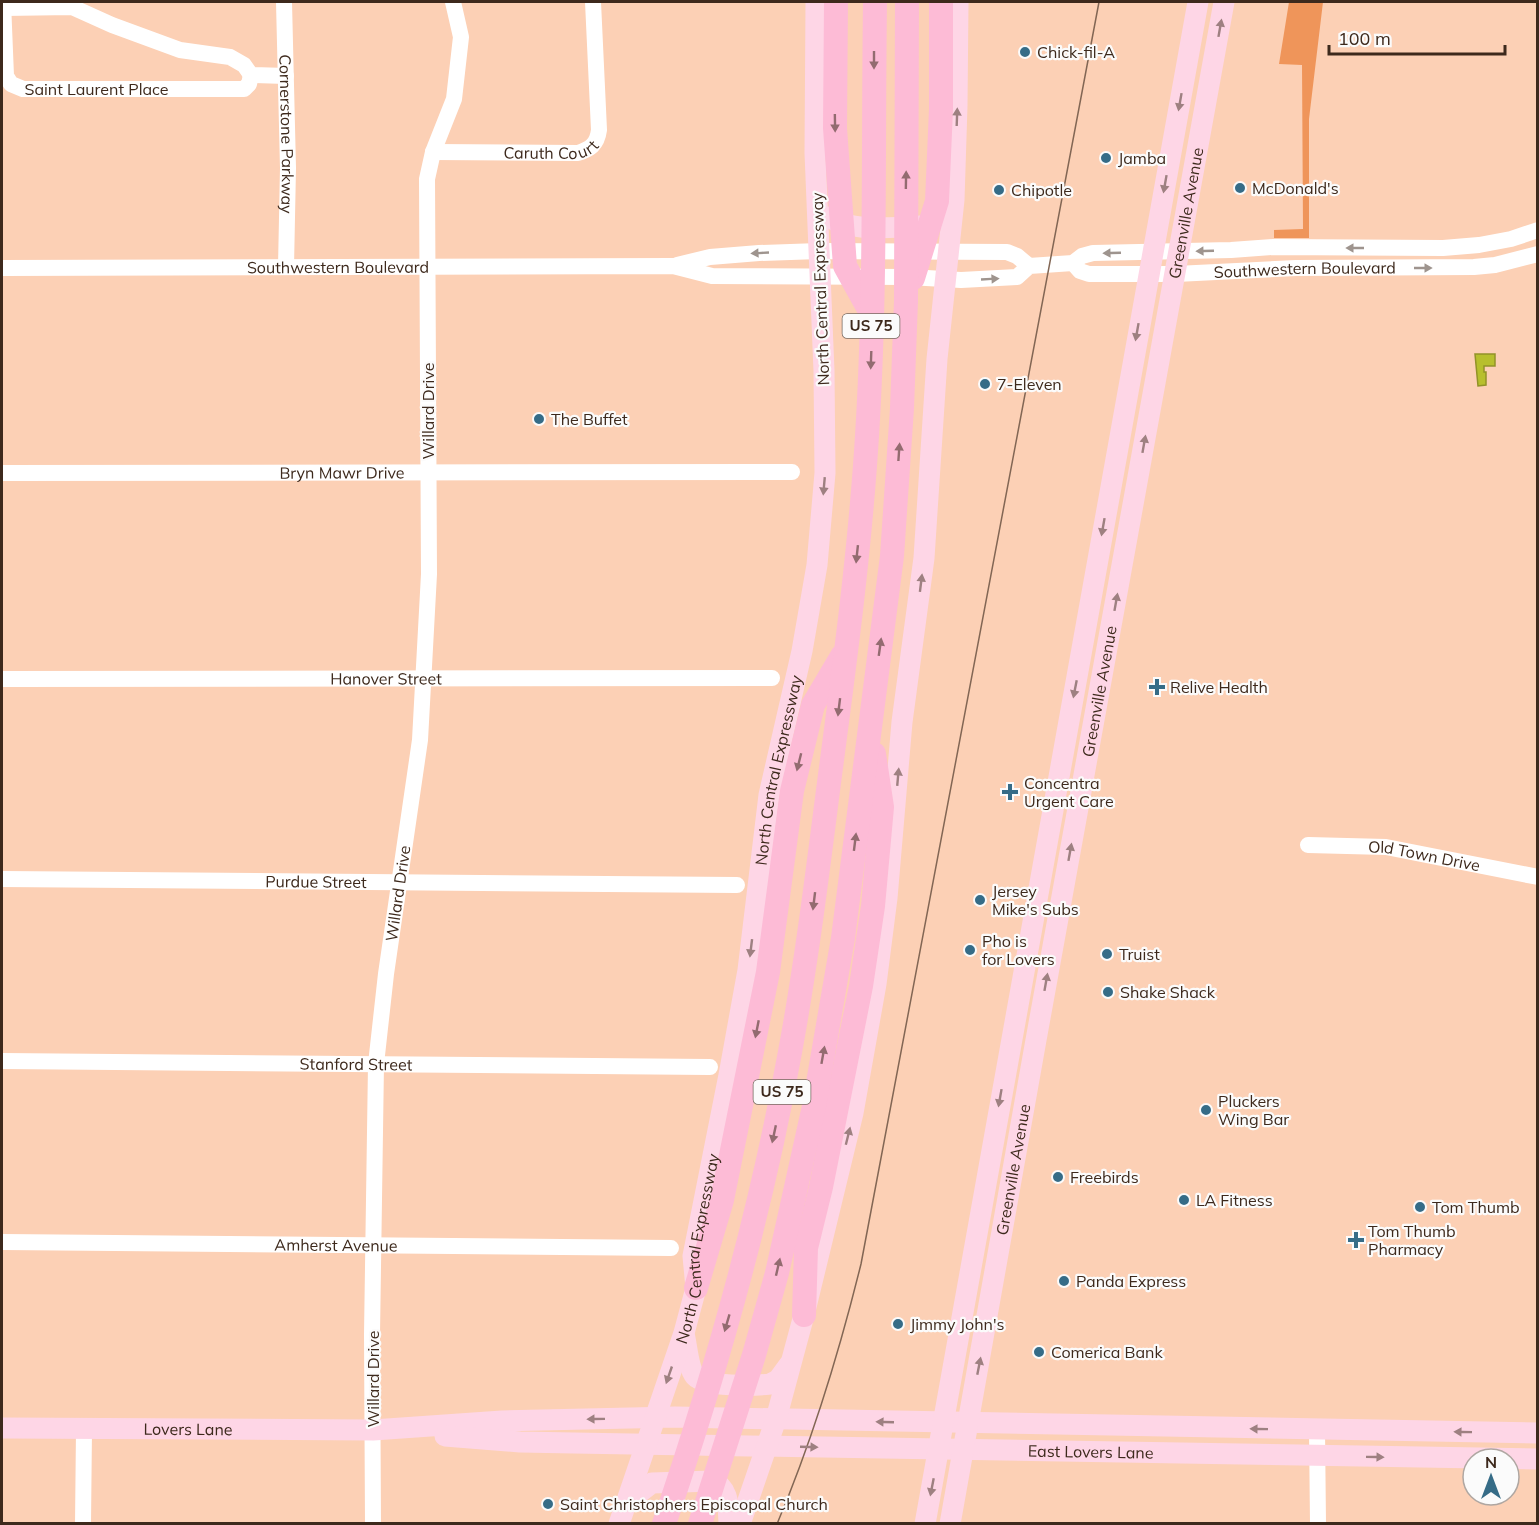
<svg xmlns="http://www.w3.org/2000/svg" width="1539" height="1525" font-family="Mulish,sans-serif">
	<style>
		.green { fill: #ef955a }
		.water { fill: #b7bf2d; stroke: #929228; stroke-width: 1.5 }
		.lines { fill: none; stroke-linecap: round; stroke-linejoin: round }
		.minor { stroke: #fff; stroke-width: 16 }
		.major { stroke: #fed6e6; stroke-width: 21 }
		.highway { stroke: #fdbbd6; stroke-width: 24 }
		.tram { stroke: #826654; stroke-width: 1.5 }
		.oneway { fill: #9e8081 }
		.oneway2 { fill: #936b70 }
		.oneway3 { fill: #9e948e }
		.poi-dot { fill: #366c87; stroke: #fbfbfb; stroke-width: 2 }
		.labels { text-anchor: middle; stroke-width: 4.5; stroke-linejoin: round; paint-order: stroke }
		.shield { fill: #fbfbfb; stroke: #76685f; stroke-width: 1.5 }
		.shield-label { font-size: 15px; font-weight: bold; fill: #3d291c }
		.poi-label { font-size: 16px; fill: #3d291c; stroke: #fbfbfb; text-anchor: start }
		.street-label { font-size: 16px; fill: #3d291c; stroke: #fbfbfb }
	</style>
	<rect width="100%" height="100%" fill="#fcd0b5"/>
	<!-- green -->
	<polygon class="green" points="1289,2 1323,2 1309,119 1309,238 1274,238 1274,230 1303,229 1302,65 1279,64"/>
	<!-- water -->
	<polygon class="water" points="1475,354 1495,354 1495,366 1484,366 1484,372 1486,372 1486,385 1478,386"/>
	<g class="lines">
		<!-- minor -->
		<g class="minor">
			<path id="s1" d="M3,2L6,76L11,84L23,89H244L249,84L251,75"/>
			<path id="s2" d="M284,2L288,168L286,267"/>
			<polyline points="3,8 72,7 112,25 180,50 230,57 244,65 251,75 286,76"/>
			<path id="s3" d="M433,152L578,153C590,149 597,145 599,130L593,2"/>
			<path id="s4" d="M1073,263L1080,271L1089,274H1176L1296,268L1474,267L1495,265L1538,254"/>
			<polyline points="677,265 710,257 759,253 819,251 1007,252 1017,256 1029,266"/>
			<path id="s5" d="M2,268L673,266L712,276L909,277L961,280L1017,277L1029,266L1073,263L1082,256L1093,253L1231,250L1273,247L1443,248L1479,245L1511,239L1538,230"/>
			<path id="s6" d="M2,473L792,472"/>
			<path id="s7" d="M2,679L772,678"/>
			<path id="s8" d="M1308,845L1386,847L1538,877"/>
			<path id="s9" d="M2,879L737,885"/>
			<path id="s10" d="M2,1061L710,1067"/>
			<path id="s11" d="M2,1242L671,1248"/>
			<polyline points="1317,1430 1318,1524"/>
			<polyline points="83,1524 84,1429"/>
			<path id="s12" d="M373,1524L372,1335L376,1064L386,974L420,740L429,574L427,179L433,152L454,99L461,37L453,2"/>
		</g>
		<!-- major -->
		<g class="major">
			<path d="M828,217C855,233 890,227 921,226"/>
			<path d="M684,1334C687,1344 688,1368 695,1376C705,1387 755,1386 770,1384L778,1380L789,1365"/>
			<path id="s13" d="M2,1428L373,1430L502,1421L675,1417L1538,1433"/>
			<path id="s14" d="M445,1436L520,1442L574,1443L1538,1459"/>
			<path d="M626,1503L652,1483L712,1481C730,1488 728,1507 729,1524"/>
			<path id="s15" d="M619,1524L684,1333L696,1288L693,1256L729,1075L748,970L769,795L802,651L817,565L825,473L824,371L815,153L816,2"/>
			<polyline points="740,1524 776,1419 804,1315 853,1113 876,984 887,898 902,722 924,558 937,359 954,200 957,106 958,2"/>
			<polyline points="925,1524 1198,2"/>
			<path id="s16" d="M950,1524L1036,1040L1224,2"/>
		</g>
		<!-- highway -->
		<g class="highway">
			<polyline points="836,2 835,128 845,266 871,313"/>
			<polyline points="913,278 937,201 941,109 941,2"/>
			<polyline points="696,1288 722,1200 768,972 792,791 813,705 842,656"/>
			<polyline points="804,1315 806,1248 821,1187 861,986 873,906 882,807 874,754"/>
			<path d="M664,1524C717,1369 761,1212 790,1052C807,960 818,868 830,775C845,662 860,550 867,436C876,291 873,146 875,2"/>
			<polyline points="700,1524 754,1355 777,1273 814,1106 843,938 892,556 902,408 906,301 907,2"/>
		</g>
		<!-- tram -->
		<path class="tram" d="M777,1524C813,1439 839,1353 861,1264L1099,2"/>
	</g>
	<!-- one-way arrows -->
	<defs><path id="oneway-solid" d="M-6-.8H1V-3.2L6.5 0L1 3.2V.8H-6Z" transform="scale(1.5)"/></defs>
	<g class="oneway">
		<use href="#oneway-solid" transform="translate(1220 28) rotate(-80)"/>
		<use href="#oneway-solid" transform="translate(1180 102) rotate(100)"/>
		<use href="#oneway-solid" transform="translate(957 117) rotate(-88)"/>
		<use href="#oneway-solid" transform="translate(1165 184) rotate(100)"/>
		<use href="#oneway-solid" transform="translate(1137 332) rotate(100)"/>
		<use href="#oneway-solid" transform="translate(1144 444) rotate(-80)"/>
		<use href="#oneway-solid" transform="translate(824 486) rotate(95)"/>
		<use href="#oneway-solid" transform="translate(1103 527) rotate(100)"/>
		<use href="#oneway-solid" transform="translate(921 583) rotate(-83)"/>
		<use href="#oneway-solid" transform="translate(1116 602) rotate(-80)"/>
		<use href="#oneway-solid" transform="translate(1075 689) rotate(101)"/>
		<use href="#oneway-solid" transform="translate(898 777) rotate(-85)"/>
		<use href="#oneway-solid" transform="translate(1070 852) rotate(-80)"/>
		<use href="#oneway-solid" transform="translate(751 948) rotate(97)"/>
		<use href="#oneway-solid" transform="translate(1046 982) rotate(-80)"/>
		<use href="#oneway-solid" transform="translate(1000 1098) rotate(100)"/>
		<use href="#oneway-solid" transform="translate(848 1136) rotate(-76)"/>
		<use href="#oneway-solid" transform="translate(979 1366) rotate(-79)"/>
		<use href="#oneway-solid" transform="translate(669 1375) rotate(109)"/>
		<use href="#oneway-solid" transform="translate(596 1419) rotate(179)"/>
		<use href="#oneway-solid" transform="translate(885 1422) rotate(-178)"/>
		<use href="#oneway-solid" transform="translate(1259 1429) rotate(-179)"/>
		<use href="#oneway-solid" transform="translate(1463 1432) rotate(-179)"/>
		<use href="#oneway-solid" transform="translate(809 1447) rotate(2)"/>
		<use href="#oneway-solid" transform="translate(1375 1457) rotate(1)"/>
		<use href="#oneway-solid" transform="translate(932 1487) rotate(101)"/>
	</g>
	<g class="oneway2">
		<use href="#oneway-solid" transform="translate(874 60) rotate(90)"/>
		<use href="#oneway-solid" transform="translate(835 123) rotate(89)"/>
		<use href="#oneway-solid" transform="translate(906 180) rotate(-89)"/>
		<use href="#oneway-solid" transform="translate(871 360) rotate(92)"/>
		<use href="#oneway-solid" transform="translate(899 452) rotate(-86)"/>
		<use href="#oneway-solid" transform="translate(857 554) rotate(96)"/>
		<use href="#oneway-solid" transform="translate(880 647) rotate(-82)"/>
		<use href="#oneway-solid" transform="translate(839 707) rotate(97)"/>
		<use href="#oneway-solid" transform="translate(799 762) rotate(104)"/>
		<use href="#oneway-solid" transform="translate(855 842) rotate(-83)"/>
		<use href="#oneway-solid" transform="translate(814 901) rotate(97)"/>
		<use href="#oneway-solid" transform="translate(757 1029) rotate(101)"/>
		<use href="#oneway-solid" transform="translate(823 1055) rotate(-80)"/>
		<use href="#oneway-solid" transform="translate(774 1134) rotate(102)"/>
		<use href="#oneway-solid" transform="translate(778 1267) rotate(-77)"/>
		<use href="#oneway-solid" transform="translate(727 1323) rotate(106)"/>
	</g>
	<g class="oneway3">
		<use href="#oneway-solid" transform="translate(1355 248) rotate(-180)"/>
		<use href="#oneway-solid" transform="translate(1205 251) rotate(178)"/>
		<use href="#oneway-solid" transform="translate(760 253) rotate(177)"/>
		<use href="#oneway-solid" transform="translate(1112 253) rotate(178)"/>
		<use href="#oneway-solid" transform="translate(1423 268)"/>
		<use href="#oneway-solid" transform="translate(990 279) rotate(-3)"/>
	</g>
	<!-- markers -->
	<g class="poi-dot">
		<circle cx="1025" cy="52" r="6"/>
		<circle cx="1106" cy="158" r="6"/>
		<circle cx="1240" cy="188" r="6"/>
		<circle cx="999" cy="190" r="6"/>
		<circle cx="985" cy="384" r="6"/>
		<circle cx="539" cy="419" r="6"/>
		<path d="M1154 678h6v6h6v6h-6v6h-6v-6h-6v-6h6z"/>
		<path d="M1007 783h6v6h6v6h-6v6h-6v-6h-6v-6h6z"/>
		<circle cx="980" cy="900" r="6"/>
		<circle cx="970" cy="950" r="6"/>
		<circle cx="1107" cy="954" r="6"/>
		<circle cx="1108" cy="992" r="6"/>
		<circle cx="1206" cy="1110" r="6"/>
		<circle cx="1058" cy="1177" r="6"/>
		<circle cx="1184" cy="1200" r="6"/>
		<circle cx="1420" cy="1207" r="6"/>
		<path d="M1353 1231h6v6h6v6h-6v6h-6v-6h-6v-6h6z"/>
		<circle cx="1064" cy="1281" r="6"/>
		<circle cx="898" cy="1324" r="6"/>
		<circle cx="1039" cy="1352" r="6"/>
		<circle cx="548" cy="1504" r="6"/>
	</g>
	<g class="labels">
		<!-- shield labels -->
		<g class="shield">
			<rect x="842.5" y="314" width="57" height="24" rx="4.5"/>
			<rect x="753.5" y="1080" width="57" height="24" rx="4.5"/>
		</g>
		<g class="shield-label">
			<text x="871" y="331">US 75</text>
			<text x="782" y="1097">US 75</text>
		</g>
		<!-- poi labels -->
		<g class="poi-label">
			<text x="1037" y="58">Chick-fil-A</text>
			<text x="1118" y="164">Jamba</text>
			<text x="1252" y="194">McDonald's</text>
			<text x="1011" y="196">Chipotle</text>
			<text x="997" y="390">7-Eleven</text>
			<text x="551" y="425">The Buffet</text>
			<text x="1170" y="693">Relive Health</text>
			<text x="1024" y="789">Concentra<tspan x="1024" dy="18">Urgent Care</tspan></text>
			<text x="992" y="897">Jersey<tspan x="992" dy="18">Mike's Subs</tspan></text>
			<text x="982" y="947">Pho is<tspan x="982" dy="18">for Lovers</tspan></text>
			<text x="1119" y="960">Truist</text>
			<text x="1120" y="998">Shake Shack</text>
			<text x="1218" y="1107">Pluckers<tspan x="1218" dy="18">Wing Bar</tspan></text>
			<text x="1070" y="1183">Freebirds</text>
			<text x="1196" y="1206">LA Fitness</text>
			<text x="1432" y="1213">Tom Thumb</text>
			<text x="1368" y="1237">Tom Thumb<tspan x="1368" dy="18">Pharmacy</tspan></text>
			<text x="1076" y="1287">Panda Express</text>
			<text x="910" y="1330">Jimmy John's</text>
			<text x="1051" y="1358">Comerica Bank</text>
			<text x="560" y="1510">Saint Christophers Episcopal Church</text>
		</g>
		<!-- street labels -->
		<g class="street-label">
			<text dy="6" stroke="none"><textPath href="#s1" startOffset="170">Saint Laurent Place</textPath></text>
			<text dy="6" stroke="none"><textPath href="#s2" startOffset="132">Cornerstone Parkway</textPath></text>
			<text dy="6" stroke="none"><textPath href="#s3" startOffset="118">Caruth Court</textPath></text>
			<text dy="6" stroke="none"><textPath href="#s16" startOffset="1332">Greenville Avenue</textPath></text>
			<text dy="6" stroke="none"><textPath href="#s5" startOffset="336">Southwestern Boulevard</textPath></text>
			<text dy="6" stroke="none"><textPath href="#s4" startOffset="236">Southwestern Boulevard</textPath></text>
			<text transform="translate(820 289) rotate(-92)" y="6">North Central Expressway</text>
			<text transform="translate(428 411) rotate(-90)" y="6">Willard Drive</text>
			<text dy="6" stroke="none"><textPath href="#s6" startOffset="340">Bryn Mawr Drive</textPath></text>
			<text dy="6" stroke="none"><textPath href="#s7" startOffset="384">Hanover Street</textPath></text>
			<text dy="6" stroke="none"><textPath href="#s16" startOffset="846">Greenville Avenue</textPath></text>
			<text dy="6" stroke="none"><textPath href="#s15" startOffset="774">North Central Expressway</textPath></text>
			<text dy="6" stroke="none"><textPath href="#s8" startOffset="117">Old Town Drive</textPath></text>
			<text dy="6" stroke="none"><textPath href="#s9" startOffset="314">Purdue Street</textPath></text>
			<text dy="6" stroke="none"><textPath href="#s12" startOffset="632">Willard Drive</textPath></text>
			<text dy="6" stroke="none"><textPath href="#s10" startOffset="354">Stanford Street</textPath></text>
			<text dy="6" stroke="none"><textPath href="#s16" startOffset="360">Greenville Avenue</textPath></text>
			<text dy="6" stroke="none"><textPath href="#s11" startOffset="334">Amherst Avenue</textPath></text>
			<text dy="6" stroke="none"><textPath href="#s15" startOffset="288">North Central Expressway</textPath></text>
			<text transform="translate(373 1379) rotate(-90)" y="6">Willard Drive</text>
			<text dy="6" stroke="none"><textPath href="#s13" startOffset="186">Lovers Lane</textPath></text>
			<text dy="6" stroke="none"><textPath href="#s14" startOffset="646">East Lovers Lane</textPath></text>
		</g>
	</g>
	<!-- border -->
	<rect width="1539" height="1525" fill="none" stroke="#3d291c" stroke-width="6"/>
	<!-- north arrow -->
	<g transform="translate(1491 1477)"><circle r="28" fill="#fbfbfb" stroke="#afa7a2" stroke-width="1.5"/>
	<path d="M0-4.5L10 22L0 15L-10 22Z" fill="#366c87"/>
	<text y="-9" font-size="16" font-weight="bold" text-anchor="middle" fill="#3d291c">N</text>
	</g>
	<!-- scale -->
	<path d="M1329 45v9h176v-9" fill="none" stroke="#3d291c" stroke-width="3"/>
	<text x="1338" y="45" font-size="18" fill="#3d291c" stroke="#fbfbfb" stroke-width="4.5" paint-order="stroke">100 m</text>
</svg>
